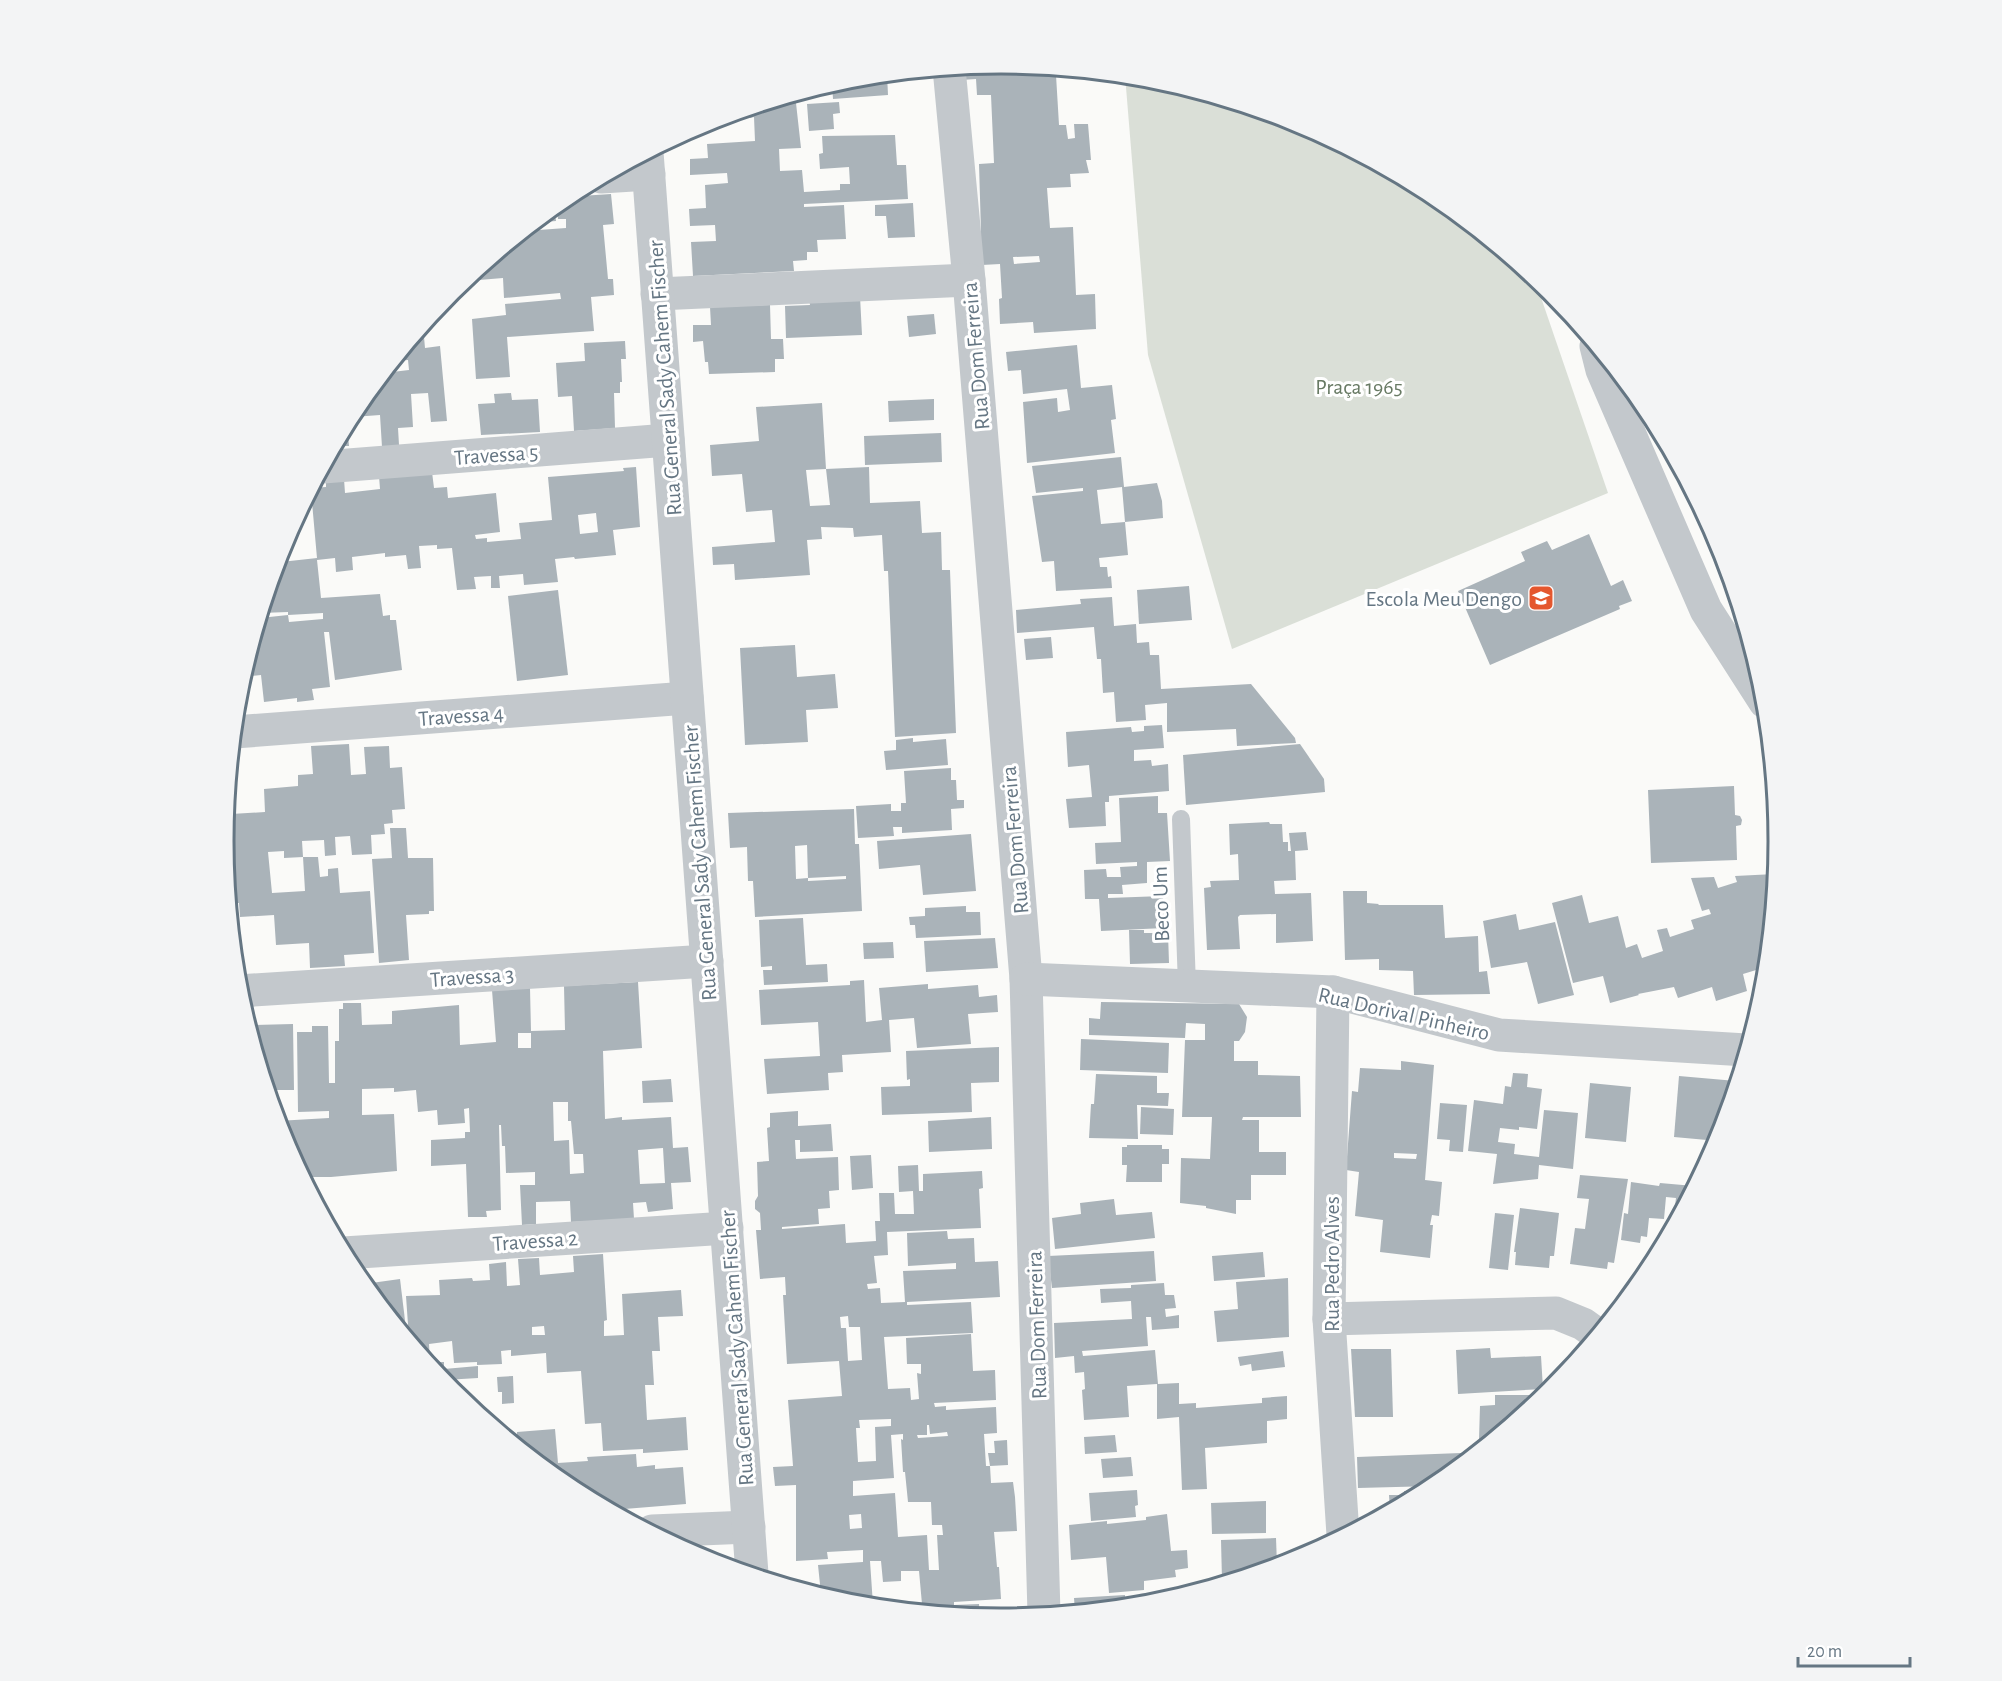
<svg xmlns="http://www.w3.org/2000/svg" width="2002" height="1681" font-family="'Alegreya Sans',sans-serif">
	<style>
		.green { fill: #dadfd7 }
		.building { fill: #aab3b9; fill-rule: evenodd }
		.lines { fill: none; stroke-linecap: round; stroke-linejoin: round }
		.service { stroke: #c3c8cc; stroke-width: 18 }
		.minor { stroke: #c3c8cc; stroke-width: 33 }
		.tertiary { stroke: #c3c8cc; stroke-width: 33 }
		.labels { text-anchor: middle; stroke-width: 6; stroke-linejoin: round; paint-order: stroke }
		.street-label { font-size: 22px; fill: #657683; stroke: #fff }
		.park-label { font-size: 22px; fill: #687a64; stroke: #fff }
		.poi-label { font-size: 22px; fill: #657683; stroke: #fff; text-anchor: end }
		.rim { fill: none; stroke: #657683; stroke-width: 3 }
	</style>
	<rect width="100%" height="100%" fill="#fafaf8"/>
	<!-- green -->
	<polygon class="green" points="1125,75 1153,78 1299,122 1433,194 1534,277 1608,493 1232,649 1148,355"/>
	<!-- building -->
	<g class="building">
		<path d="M1001,63L1064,69V75H1056L1059,125H1066L1068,139L1075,138L1074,124H1088L1091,160H1086L1089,173L1070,174L1071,187L1047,188L1050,228L1073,227L1076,295L1095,294L1096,329L1034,333L1033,322L1000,324L999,299L1002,298L1000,264L982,265L979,232H981L979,164L994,163L991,95H977L976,79L961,80L960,67ZM1039,256L1040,262L1014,264L1013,257Z"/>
		<polygon points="887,74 888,95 833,99 832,83 850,78"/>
		<polygon points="795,94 801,148 779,149 780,171 802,170 804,192 840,190 840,184 850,184 849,167 820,169 819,154 823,153 822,136 895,135 897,165 906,165 908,199 804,204 804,207 844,205 846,239 817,240 818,252 807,252 807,260 793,261 794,271 693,276 691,242 716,241 715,225 690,226 689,209 706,208 705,185 728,183 727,173 690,175 690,159 708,158 707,144 755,141 754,117 750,118 750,108"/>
		<polygon points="839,102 840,113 833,114 834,129 809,131 807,104"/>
		<polygon points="611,194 614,224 603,225 608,279 613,279 614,295 591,297 594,331 507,337 510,377 476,379 472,319 506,315 505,304 561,299 560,293 504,298 503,278 467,281 467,278 525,231 566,228 566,219 558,219 557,207 566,206 565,197"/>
		<polygon points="913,203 915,237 888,238 886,216 875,216 875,205"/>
		<polygon points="554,206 556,221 533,223"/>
		<polygon points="860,296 862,335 786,338 785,306 810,305 809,299"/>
		<polygon points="770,305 771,339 783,339 784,359 775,359 775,372 709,374 708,362 705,362 703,341 693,342 693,325 711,325 710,307"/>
		<polygon points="437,308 438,322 424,324 429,318"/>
		<polygon points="934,314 936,334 909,337 907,316"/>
		<polygon points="423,326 425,348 440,346 447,421 431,422 428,393 411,394 413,427 398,428 399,445 382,447 380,415 353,417 352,413 384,373 409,370 408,360 394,361"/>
		<polygon points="625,341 626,359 621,359 622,382 620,382 620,393 614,393 615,428 574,431 572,396 558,397 556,363 585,361 584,343"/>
		<polygon points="1077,345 1081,388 1112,385 1116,419 1111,420 1115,453 1027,463 1023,402 1057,398 1058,412 1070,410 1067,389 1023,394 1021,370 1008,371 1006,352"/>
		<polygon points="511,393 512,400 538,399 540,432 481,435 478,404 495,403 494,394"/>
		<polygon points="934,399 934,420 889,422 888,401"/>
		<path d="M822,403L826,469L869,467L870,503L920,501L922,533L941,532L942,570H950L956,733L895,737L888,571H884L882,535L854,537L853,528L821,527L822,539L807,540L810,575L735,580L734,564L713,565L712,547L775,542L772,510L746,512L742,474L712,476L710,445L759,441L756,407ZM826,469L830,505L810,506L806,470Z"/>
		<polygon points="347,423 349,446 334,446 345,426"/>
		<polygon points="941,433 942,462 865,465 864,436"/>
		<polygon points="1121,457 1124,487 1157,483 1162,501 1163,518 1125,522 1122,487 1097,490 1101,524 1125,522 1128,555 1099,558 1100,567 1107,567 1108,577 1111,576 1112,588 1056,591 1054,561 1042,562 1032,496 1083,491 1083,488 1036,493 1032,466"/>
		<path d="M636,467L640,527L613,530L616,555L575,559L574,557L555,559L558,582L524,585L523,574L499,576L500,588H491V576L474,577L476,589L457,590L452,548L437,549V545L419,546L421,568L408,569L406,555L385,557V553L352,557L353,570L336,572L335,558L317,560L321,598L380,594L383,616L390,615V620H396L402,670L335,680L329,632H324L330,687L312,689L314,700L297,702V698L264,702L261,675L242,677L260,618L288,615L289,622L323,619V613L288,615V612L261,613L280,552L281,562L317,558L311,491L312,488L326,487V481L344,479L345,493L380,489L379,476L432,472L434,488L447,487L448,498L496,493L500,532L475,535L476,539L487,538V542L521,539L519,523L552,520L548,477L624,471L623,468ZM596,513L598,532L580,534L578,515Z"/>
		<polygon points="1589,534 1611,586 1623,580 1632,601 1619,606 1620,609 1490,665 1458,591 1525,561 1521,552 1547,541 1552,550"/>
		<polygon points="1189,586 1192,620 1139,624 1137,590"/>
		<polygon points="558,590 568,675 517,681 508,596"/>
		<polygon points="1112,597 1114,626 1136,624 1137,643 1149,642 1150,655 1159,655 1161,689 1251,684 1295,738 1296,743 1237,746 1236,729 1167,732 1167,703 1145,705 1146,720 1116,722 1114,692 1103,693 1101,659 1097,659 1094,627 1017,633 1016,610 1081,604 1080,599"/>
		<polygon points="1051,637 1053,658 1026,660 1024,639"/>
		<polygon points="795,645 797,677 835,674 838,708 806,710 808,742 745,745 740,648"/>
		<polygon points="1162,725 1164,748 1134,750 1134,761 1151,760 1152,766 1168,764 1169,791 1109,796 1109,802 1105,802 1106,826 1069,828 1066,799 1092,797 1089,765 1068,767 1066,732 1131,727 1132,732 1144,731 1144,726"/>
		<polygon points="913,738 913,742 946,739 948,765 886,770 884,751 896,750 896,740"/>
		<polygon points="349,744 351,775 366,774 364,747 389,746 390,768 402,767 405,809 392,810 393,823 384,824 385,834 371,835 372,854 352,855 350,836 335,837 336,855 325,856 324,840 302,841 303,857 284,858 284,851 268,852 272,893 305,891 303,857 318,857 320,877 328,876 328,869 338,868 340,893 370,891 374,953 344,955 345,966 310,968 309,943 276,945 274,915 240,917 239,903 230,903 224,840 229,790 231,814 265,812 264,789 298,786 298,775 313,774 311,746"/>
		<polygon points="1300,744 1324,779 1325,792 1186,805 1183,755"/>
		<polygon points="951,768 951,780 956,780 957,800 964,800 964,808 951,809 952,830 902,833 902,827 893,827 894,836 858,838 856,806 891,804 891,811 901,811 901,803 906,803 904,771"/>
		<polygon points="1734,786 1735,815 1740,816 1742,820 1741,825 1736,826 1737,860 1651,863 1648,790"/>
		<polygon points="1158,796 1158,813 1167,813 1170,861 1147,862 1147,883 1122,885 1123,894 1108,894 1108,898 1163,896 1164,928 1101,931 1099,899 1085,899 1084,870 1106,869 1107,877 1121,877 1120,867 1137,866 1137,862 1096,864 1095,843 1121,842 1119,798"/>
		<path d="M854,809L855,844H859L862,911L755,917L753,881H748L747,847L730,848L728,813ZM807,845L808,878L846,876V879L808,881V878L796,879L795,846Z"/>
		<polygon points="1269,822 1270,824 1282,824 1283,842 1288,842 1288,851 1291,851 1289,833 1306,832 1308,850 1295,851 1296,880 1274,881 1275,894 1311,893 1313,941 1276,943 1276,914 1240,915 1238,917 1240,949 1207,950 1204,888 1211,887 1210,881 1239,880 1238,854 1230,855 1229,824"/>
		<polygon points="390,828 406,828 408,858 433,858 434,911 429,911 429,914 406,915 409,960 379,963 372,859 392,858"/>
		<polygon points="971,834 976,891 923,895 920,865 879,869 877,841"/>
		<polygon points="1775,874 1766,967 1743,974 1747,991 1716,1001 1712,987 1678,998 1674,987 1638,994 1639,995 1610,1003 1603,976 1573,983 1552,903 1582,895 1589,923 1618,916 1626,948 1637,944 1642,958 1663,951 1657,930 1667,928 1670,937 1694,929 1691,920 1711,914 1709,909 1702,911 1691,878 1714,877 1718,888 1737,882 1735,876"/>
		<polygon points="1343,891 1367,891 1367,903 1379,904 1378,905 1443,905 1445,938 1478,936 1479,972 1487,971 1490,994 1414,995 1413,971 1379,970 1379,959 1345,960"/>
		<polygon points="966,906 966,912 980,912 981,935 916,938 915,925 910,925 909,917 925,916 925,908"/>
		<polygon points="1516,914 1519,930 1555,922 1574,995 1538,1004 1527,962 1491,968 1483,921"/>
		<polygon points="803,918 806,965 827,964 828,982 764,985 763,970 772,970 772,966 761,967 759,920"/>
		<polygon points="1129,930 1144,930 1144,933 1168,933 1169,963 1130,964"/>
		<polygon points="995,938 998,968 926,972 924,941"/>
		<polygon points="893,942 894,958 864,959 863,943"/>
		<polygon points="864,980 866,1022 882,1020 879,988 928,984 928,989 978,985 979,997 997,995 998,1012 968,1014 971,1044 917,1048 914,1018 889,1020 891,1052 842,1055 843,1072 828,1073 829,1090 767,1094 764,1059 820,1056 818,1022 761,1025 759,990 850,985 850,981"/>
		<path d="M638,982L642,1048L603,1051L605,1119L622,1117V1120L671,1117L673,1148L688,1147L691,1182L671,1183L673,1209L648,1212L646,1202L633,1203L634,1219L571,1222L570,1201L536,1202V1224L522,1225L520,1185H535V1172L506,1173L505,1146H502L501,1125H499L501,1210L486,1211L487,1217H468L466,1164L431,1166V1140L465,1138V1132H470L469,1108L464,1109L465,1123L438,1125L437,1110L418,1112L416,1090L394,1092V1088L362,1089V1115L394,1114L397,1171L331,1177H304L283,1138L277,1121L329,1118V1111L298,1112L297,1032H312V1026H328L329,1083H335V1041H339V1009H343V1003H361L362,1025L392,1024V1011L459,1005L460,1045L496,1042L492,990L530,988L531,1031L565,1030L564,986ZM518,1033H531V1048H518ZM553,1102H568V1121H571L574,1154H583L584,1173L570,1174L569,1140L554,1141ZM663,1148L665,1183L640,1184L638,1150Z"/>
		<polygon points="1101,1002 1239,1004 1247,1017 1245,1032 1239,1041 1234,1041 1234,1061 1258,1061 1258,1075 1300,1076 1301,1117 1243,1117 1242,1120 1259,1120 1259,1152 1286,1152 1286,1175 1251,1175 1251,1200 1236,1200 1236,1214 1206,1208 1206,1206 1180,1203 1181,1158 1210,1159 1212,1117 1182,1117 1185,1040 1205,1040 1205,1024 1186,1023 1185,1038 1089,1035 1089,1018 1100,1019"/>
		<polygon points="293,1024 294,1090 268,1090 264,1076 264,1056 258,1057 249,1025"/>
		<polygon points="1081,1039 1169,1043 1168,1073 1080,1070"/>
		<polygon points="999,1047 999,1082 971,1083 972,1112 882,1115 881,1087 910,1086 910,1079 907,1080 906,1051"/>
		<path d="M1401,1061L1434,1065L1425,1180L1442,1182L1439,1216L1432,1215L1430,1225H1433L1430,1258L1380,1252L1383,1220L1355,1216L1359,1172L1346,1170L1352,1091L1358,1092L1360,1068L1401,1070ZM1394,1153L1417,1154L1416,1159L1394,1158Z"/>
		<polygon points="1513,1073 1528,1074 1527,1087 1542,1089 1537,1129 1519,1127 1519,1130 1500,1128 1498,1142 1515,1144 1514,1154 1539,1157 1544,1110 1578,1113 1573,1169 1539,1165 1538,1179 1493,1184 1497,1154 1468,1151 1474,1100 1503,1104 1505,1086 1511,1087"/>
		<polygon points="1096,1074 1157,1076 1157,1093 1169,1093 1168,1106 1137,1105 1138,1139 1089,1138 1091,1104 1094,1104"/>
		<polygon points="1679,1076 1736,1081 1718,1141 1674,1137"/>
		<polygon points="671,1079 673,1102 643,1103 642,1081"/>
		<polygon points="1590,1083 1631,1087 1626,1142 1585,1138"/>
		<polygon points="1440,1103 1467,1105 1463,1152 1449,1151 1450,1140 1437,1139"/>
		<polygon points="1141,1107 1174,1109 1173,1135 1140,1134"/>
		<path d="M798,1111V1126L831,1124L833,1151L800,1152V1140H795L796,1159L838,1157L839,1190L829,1191L830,1208L818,1209L819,1224L782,1227V1229L845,1224L846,1243L876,1241L875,1221H880L879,1193H894L895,1214H914L913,1191L899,1192L898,1166L918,1165L919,1191H923V1174L982,1171L983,1188L979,1189L981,1228L887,1232L888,1255L874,1256L877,1283L867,1284L868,1289L880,1288L881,1303L905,1302L903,1271L956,1269V1263L908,1266L907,1233L947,1231L948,1239L974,1238L975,1262L998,1261L1000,1297L907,1302V1305L971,1302L973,1333L884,1337L888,1389L910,1388L911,1400L919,1399L917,1373L921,1374V1364H907L906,1338L971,1334L973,1371L995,1370L996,1400L934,1403L935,1407L946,1406V1410L996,1407L997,1433L984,1434L986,1466H990L988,1453H995L994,1441L1007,1440L1008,1465L990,1466L991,1483L1013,1482L1015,1497L1017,1531L994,1532L997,1567H999L1001,1599L954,1602V1605L979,1604L980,1616L903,1608V1605L922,1604L919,1571H901V1581L883,1582L881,1561H870L873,1605L849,1603L821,1594L818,1565L863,1562V1550L827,1552L828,1559L796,1561V1485L775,1486L773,1467L793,1466L788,1400L842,1396L839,1361L787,1364L783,1295H786L785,1277L760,1279L756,1230H761L760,1213L755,1209V1201L758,1196L757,1162L769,1161L767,1128L770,1127V1113ZM848,1316L849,1327H860L862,1360L848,1361L846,1328H841L840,1317ZM891,1419V1426L875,1427L876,1461L858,1462L856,1428H860L859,1420ZM927,1425H929L930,1434L947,1432L948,1436L918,1438L917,1435H927ZM903,1434V1440L901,1439L903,1472H905L908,1502H931L932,1525H942L943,1535H937L939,1570H929L927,1535L898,1537L895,1493L853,1496V1481L894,1478L891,1435ZM861,1514L862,1528L850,1529L849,1515Z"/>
		<polygon points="991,1117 992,1149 929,1152 928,1121"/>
		<polygon points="1127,1145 1162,1145 1162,1149 1169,1149 1169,1164 1162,1164 1162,1182 1126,1182 1127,1165 1122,1165 1122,1147 1127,1147"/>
		<polygon points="871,1155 873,1188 852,1190 850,1156"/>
		<polygon points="1580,1175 1628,1179 1614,1263 1608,1262 1607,1269 1570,1264 1575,1228 1585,1229 1589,1199 1577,1198"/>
		<polygon points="1631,1182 1659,1186 1660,1183 1694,1186 1683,1207 1675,1206 1676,1198 1666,1197 1664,1219 1649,1218 1647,1237 1641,1236 1640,1243 1621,1240 1624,1213 1628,1214"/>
		<polygon points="1114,1199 1116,1215 1152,1212 1155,1238 1055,1249 1052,1218 1081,1214 1080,1203"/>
		<polygon points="1520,1208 1559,1213 1554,1256 1550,1256 1549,1268 1515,1265 1516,1252 1514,1252"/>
		<polygon points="1495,1213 1514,1215 1508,1270 1489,1268"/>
		<polygon points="1154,1251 1156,1281 1052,1288 1048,1256"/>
		<polygon points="1263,1252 1265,1277 1214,1281 1212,1256"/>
		<path d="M603,1254L607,1320L604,1321V1336L624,1335L622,1294L681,1290L683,1316L658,1317L660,1351H652L654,1385H645L647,1420L686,1417L688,1450L643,1453V1449L603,1451L601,1423L585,1424L581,1371L547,1373L546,1353L511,1356V1350L501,1351L502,1364L477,1365V1362L454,1363L452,1341L429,1344L430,1362H444V1369L478,1366V1378L445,1380V1383L409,1339L406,1296L440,1295L439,1280L472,1278L473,1281L490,1280L489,1264L506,1262L507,1286L520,1285L518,1259L539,1258L540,1275L574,1272L573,1256ZM544,1326L545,1335H532V1327Z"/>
		<polygon points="1288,1278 1289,1337 1217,1342 1214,1311 1238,1309 1236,1282"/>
		<polygon points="400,1279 407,1337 364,1284"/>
		<polygon points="1164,1283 1165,1295 1174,1295 1176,1308 1165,1309 1166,1317 1179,1315 1179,1328 1152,1330 1151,1317 1146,1317 1148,1346 1082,1351 1083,1356 1155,1350 1158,1384 1179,1383 1179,1404 1196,1403 1196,1408 1262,1403 1262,1398 1287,1396 1287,1419 1267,1421 1267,1443 1205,1448 1207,1489 1182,1490 1179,1417 1157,1419 1157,1384 1127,1386 1129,1417 1084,1420 1082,1390 1085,1389 1084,1372 1075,1373 1074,1356 1055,1358 1054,1323 1132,1319 1131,1301 1101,1303 1100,1289 1131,1288 1131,1285"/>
		<polygon points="1490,1348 1491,1358 1541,1356 1543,1389 1458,1394 1456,1350"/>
		<polygon points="1351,1349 1391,1349 1393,1417 1355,1417"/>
		<polygon points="1283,1351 1285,1367 1252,1371 1251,1364 1240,1366 1238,1357"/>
		<polygon points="513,1376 514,1403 502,1404 502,1392 498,1392 497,1377"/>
		<polygon points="1495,1395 1540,1395 1540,1399 1490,1440 1479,1440 1480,1406 1495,1405"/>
		<polygon points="555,1429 558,1463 588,1461 587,1457 636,1454 637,1467 655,1465 655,1469 683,1467 686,1504 612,1510 590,1498 589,1490 576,1491 569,1487 513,1441 517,1440 517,1432"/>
		<polygon points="1115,1435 1117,1452 1085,1454 1084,1437"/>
		<polygon points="1461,1453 1461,1464 1434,1486 1358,1488 1357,1457"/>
		<polygon points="1131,1457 1133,1476 1103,1478 1101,1459"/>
		<polygon points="1137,1490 1138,1505 1135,1506 1136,1517 1091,1521 1089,1493"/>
		<polygon points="1427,1490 1390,1510 1389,1495 1404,1495 1404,1491"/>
		<polygon points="1266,1501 1266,1533 1212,1534 1211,1503"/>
		<polygon points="1167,1514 1171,1551 1187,1550 1188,1568 1175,1570 1176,1577 1144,1581 1144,1590 1109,1593 1106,1557 1071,1560 1069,1525 1107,1521 1107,1524 1146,1520 1146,1517"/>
		<polygon points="1276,1538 1277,1565 1229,1580 1222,1580 1221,1540"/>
		<polygon points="1152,1593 1152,1603 1075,1611 1074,1598 1125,1595 1125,1601 1139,1599 1139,1594"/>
	</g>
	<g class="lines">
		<!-- service -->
		<polyline class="service" points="1181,819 1187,986"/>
		<!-- minor -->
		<g class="minor">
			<polyline points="949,68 969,280 1026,979 1044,1614"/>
			<polyline points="601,177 649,174"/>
			<polyline points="657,294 969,280"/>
			<polyline points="1596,346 1602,370 1706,610 1765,702"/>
			<polyline points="323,467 668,440"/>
			<polyline points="234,732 687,698"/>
			<polyline points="1026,979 1333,992 1499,1035 1746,1050"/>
			<polyline points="238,991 707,961"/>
			<polyline points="1333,992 1329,1319 1343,1535"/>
			<polyline points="344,1253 727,1228"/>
			<polyline points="1329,1319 1556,1313 1583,1324 1597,1334"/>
			<polyline points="652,1531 749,1527"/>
		</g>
		<!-- tertiary -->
		<polyline class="tertiary" points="647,152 752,1574"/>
	</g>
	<!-- icons -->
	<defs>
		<g id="school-square" transform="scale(1.35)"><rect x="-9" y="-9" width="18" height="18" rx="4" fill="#e4572e" stroke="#fff"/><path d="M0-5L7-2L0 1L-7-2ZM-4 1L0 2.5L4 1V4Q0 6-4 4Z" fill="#fff"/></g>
	</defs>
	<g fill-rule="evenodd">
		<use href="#school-square" x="1541" y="598"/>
	</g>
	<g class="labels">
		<!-- street labels -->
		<g class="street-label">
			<text transform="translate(975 356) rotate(-95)" y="8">Rua Dom Ferreira</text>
			<text transform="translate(664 378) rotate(-94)" y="8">Rua General Sady Cahem Fischer</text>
			<text transform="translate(496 454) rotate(-4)" y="8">Travessa 5</text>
			<text transform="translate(461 715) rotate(-4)" y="8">Travessa 4</text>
			<text transform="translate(1014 840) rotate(-95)" y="8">Rua Dom Ferreira</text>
			<text transform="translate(699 863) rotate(-94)" y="8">Rua General Sady Cahem Fischer</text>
			<text transform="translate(1160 904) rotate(-92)" y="8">Beco Um</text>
			<text transform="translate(472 976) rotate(-4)" y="8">Travessa 3</text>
			<text transform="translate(1404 1013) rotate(13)" y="8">Rua Dorival Pinheiro</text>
			<text transform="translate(535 1240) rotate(-4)" y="8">Travessa 2</text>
			<text transform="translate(1331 1264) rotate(-90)" y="8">Rua Pedro Alves</text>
			<text transform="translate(1036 1325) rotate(-92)" y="8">Rua Dom Ferreira</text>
			<text transform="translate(736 1348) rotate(-94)" y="8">Rua General Sady Cahem Fischer</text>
		</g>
		<!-- park labels -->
		<g class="park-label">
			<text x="1359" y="394">Praça 1965</text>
		</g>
		<!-- poi labels -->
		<g class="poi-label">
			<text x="1522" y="606">Escola Meu Dengo</text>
		</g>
	</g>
	<!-- crop -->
	<path d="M0 0H2002V1681H0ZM234 841a767 767 0 1 1 1534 0a767 767 0 1 1-1534 0Z" fill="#f3f4f5" fill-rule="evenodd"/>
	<path class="rim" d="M234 841a767 767 0 1 1 1534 0a767 767 0 1 1-1534 0Z"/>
	<!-- scale -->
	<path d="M1798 1657v9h112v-9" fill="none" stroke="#657683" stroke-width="3"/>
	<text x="1807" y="1657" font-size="18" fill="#657683" stroke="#ffffff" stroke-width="4.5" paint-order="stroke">20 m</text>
</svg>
